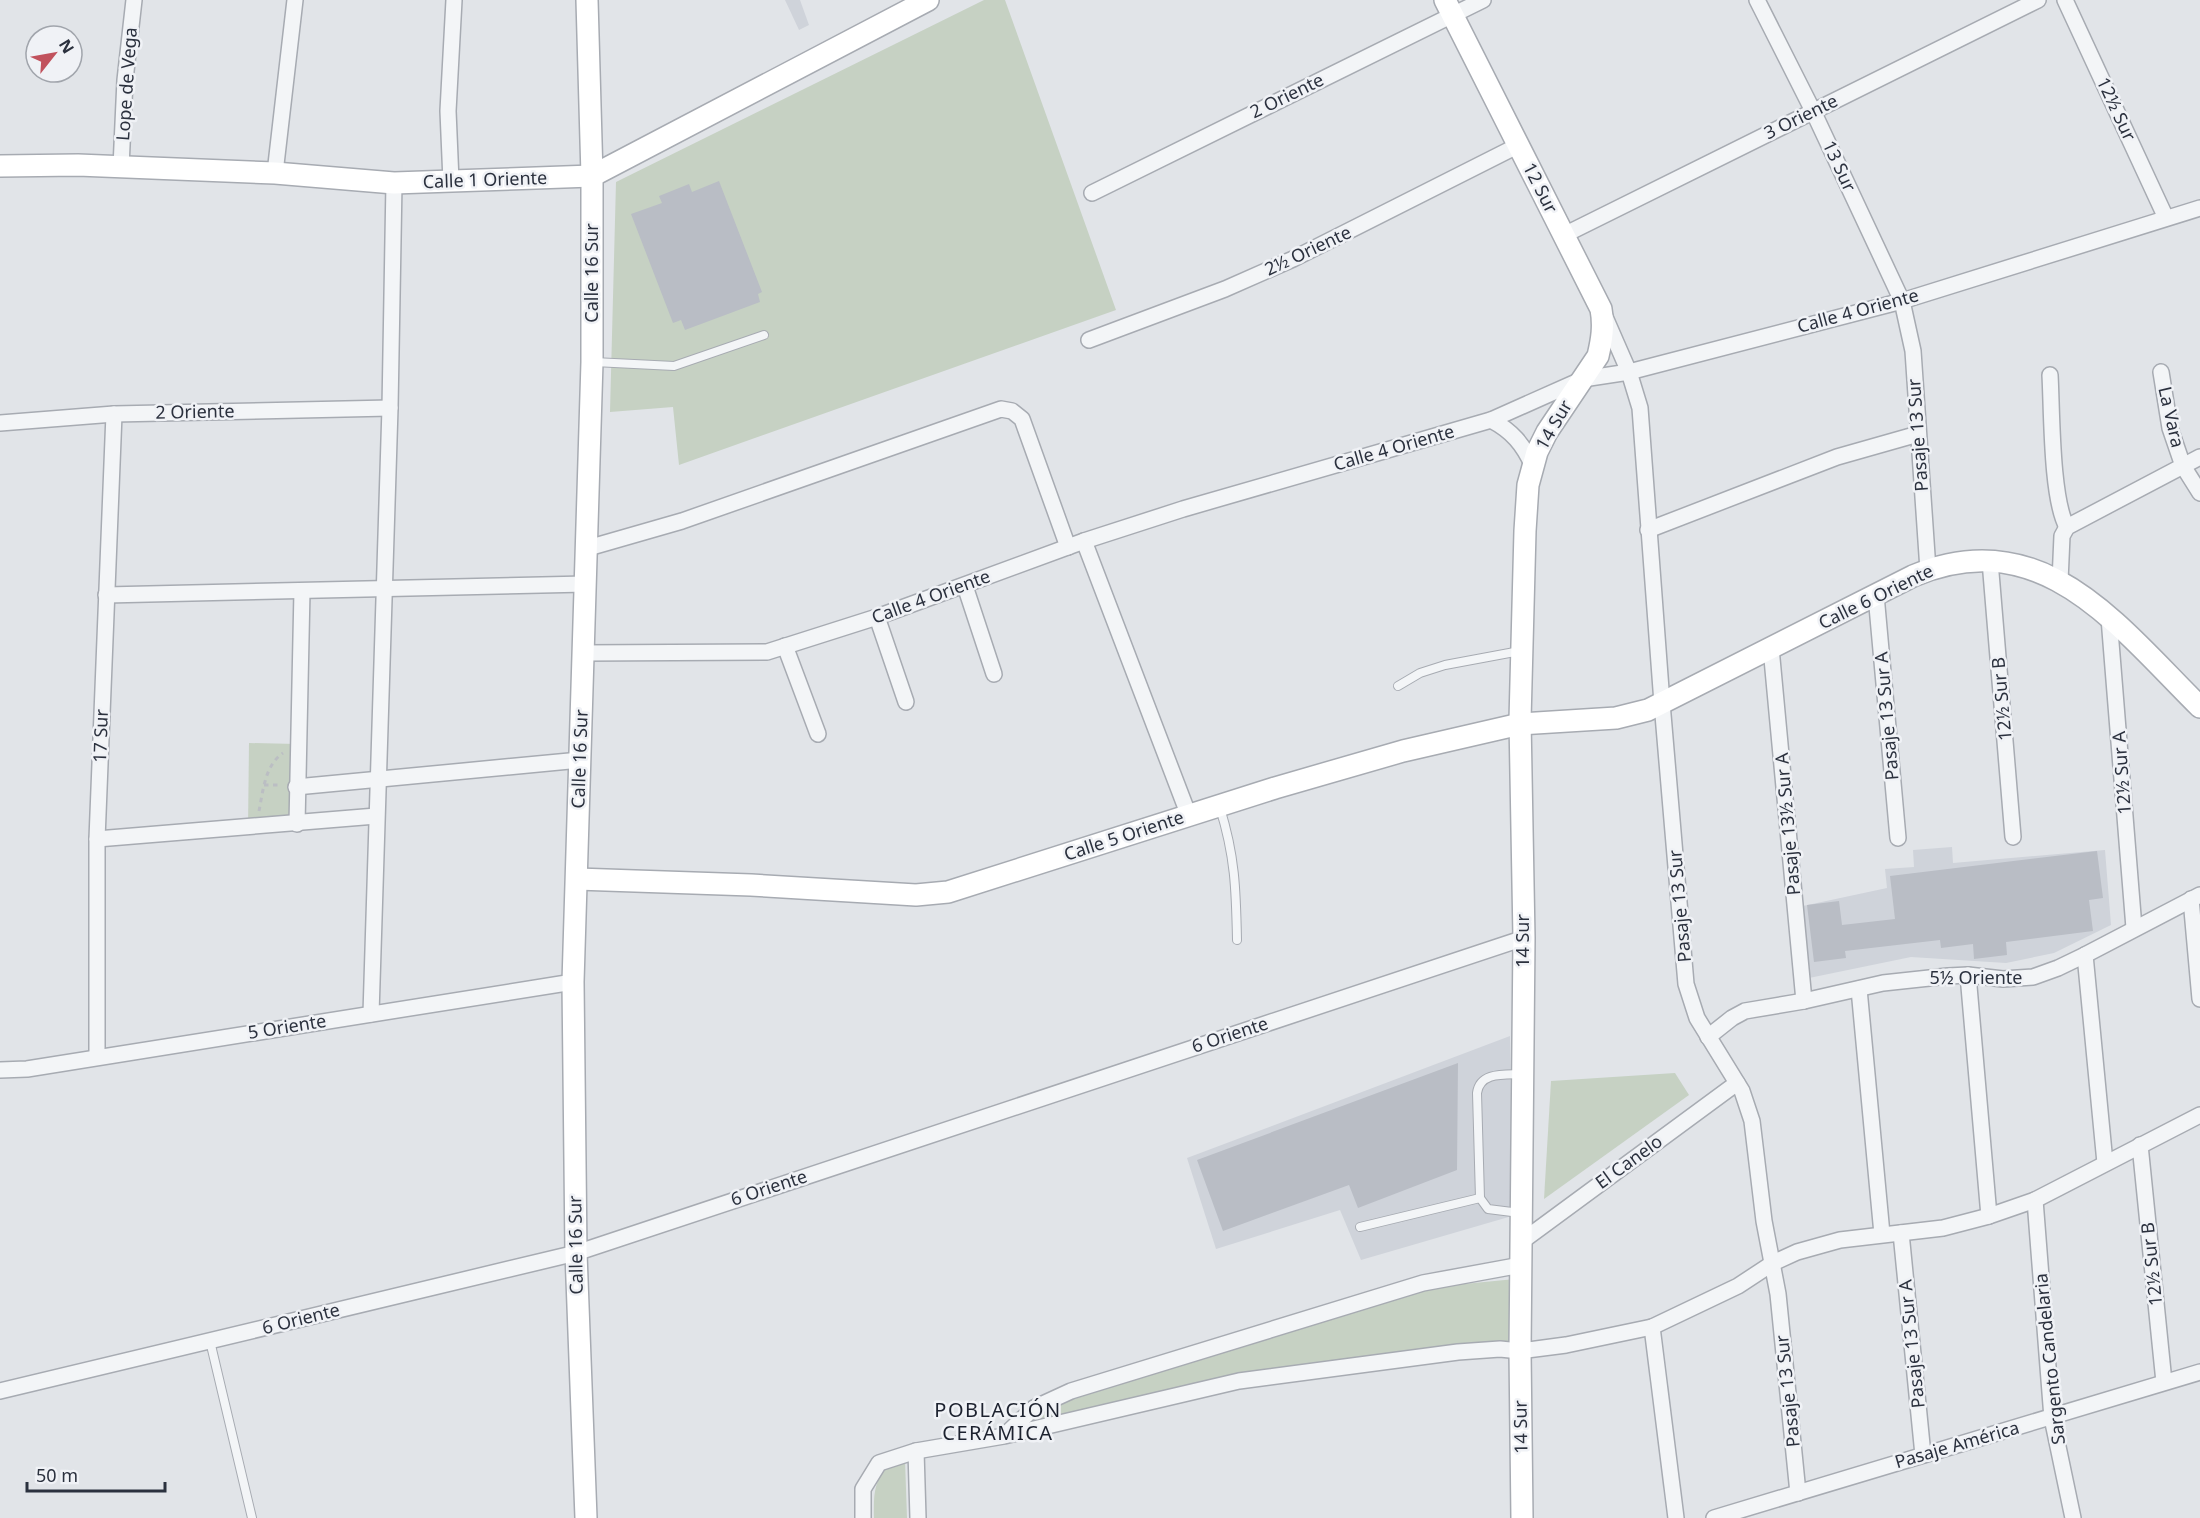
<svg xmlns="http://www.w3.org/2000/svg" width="2200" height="1518" font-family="'Noto Sans',sans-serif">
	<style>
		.built { fill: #cfd3da }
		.green { fill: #c6d1c3 }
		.building { fill: #b9bdc5 }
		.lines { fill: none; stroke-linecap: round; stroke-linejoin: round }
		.lane-casing { stroke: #a7abb2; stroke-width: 10 }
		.street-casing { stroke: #a7abb2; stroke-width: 18 }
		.secondary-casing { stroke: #a7abb2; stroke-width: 24 }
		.path { stroke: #bbbec3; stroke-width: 3; stroke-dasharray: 4.5 4.5; stroke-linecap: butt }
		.lane { stroke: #f3f5f7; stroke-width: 8 }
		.street { stroke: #f3f5f7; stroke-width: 15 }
		.secondary { stroke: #fff; stroke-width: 21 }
		.labels { text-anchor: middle; stroke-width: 5; stroke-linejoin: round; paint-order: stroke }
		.street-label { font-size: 18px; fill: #2b313e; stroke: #f0f2f6 }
		.neighbourhood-label { font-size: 20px; letter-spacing: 1.5px; fill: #1d222f; stroke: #f0f2f6 }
	</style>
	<rect width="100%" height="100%" fill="#e1e4e8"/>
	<!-- built -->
	<g class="built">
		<polygon points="785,0 800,0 809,25 799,30"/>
		<polygon points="1952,847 1953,863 2105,850 2111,925 2054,953 2006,963 1911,957 1809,978 1803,906 1887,888 1885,869 1914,867 1913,850"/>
		<polygon points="1510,1036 1512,1216 1361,1260 1340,1210 1216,1249 1187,1158"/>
	</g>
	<!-- green -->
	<g class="green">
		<polygon points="984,0 1005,0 1116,310 679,465 673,407 610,412 616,182"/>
		<polygon points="249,743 297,744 297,824 248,828"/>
		<polygon points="1675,1073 1689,1095 1544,1199 1551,1081"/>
		<polygon points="1515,1279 1515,1343 1457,1345 1019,1428 1039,1410 1423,1288"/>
		<path d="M905,1460L907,1518H874C874,1494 873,1487 886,1466Z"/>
	</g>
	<!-- building -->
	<g class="building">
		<polygon points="719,181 762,292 758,294 760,302 685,330 681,320 673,323 631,214 662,203 659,196 689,184 692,192"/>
		<polygon points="2097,851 2103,898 2089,900 2093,931 2006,942 2007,955 1974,959 1973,944 1941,948 1940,940 1845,951 1846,958 1814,962 1807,905 1839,901 1842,925 1895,919 1890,876"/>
		<polygon points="1458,1063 1457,1170 1358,1208 1349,1185 1223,1231 1197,1160"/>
	</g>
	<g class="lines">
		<!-- lane casing -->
		<g class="lane-casing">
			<g id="lane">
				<polyline points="594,362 674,366 764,335"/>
				<polyline points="1398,686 1420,673 1445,665 1520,651"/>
				<path d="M1220,808C1235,856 1236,889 1237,940"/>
				<path d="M1520,1213L1488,1209L1480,1198L1477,1093C1480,1071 1506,1075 1523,1074"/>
				<polyline points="1360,1227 1480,1198"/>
				<polyline points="210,1341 252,1518"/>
			</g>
		</g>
		<!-- street casing -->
		<g class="street-casing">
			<g id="street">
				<polyline points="1757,0 1813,111 1902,301 1913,351 1928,570"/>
				<polyline points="2065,0 2166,218"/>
				<polyline points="121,167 125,80 134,0"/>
				<polyline points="275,173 295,0"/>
				<polyline points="451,181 448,111 454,0"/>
				<polyline points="1092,193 1483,0"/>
				<polyline points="1564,235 2038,0"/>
				<polyline points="1605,317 1629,372 1640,408 1662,703 1686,984 1697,1018 1742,1091 1752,1121 1764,1221 1778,1294 1798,1493"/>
				<polyline points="1089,340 1225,289 1293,259 1519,145"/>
				<polyline points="2161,372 2170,428 2183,466 2200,493"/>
				<path d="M2050,375C2052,410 2051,499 2067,527"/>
				<path d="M1491,420C1512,431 1523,444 1533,466"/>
				<polyline points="0,423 114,414 390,408"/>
				<polyline points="1648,530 1837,457 1918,434"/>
				<polyline points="1084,541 1189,816"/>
				<polyline points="588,548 682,521 1001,409 1012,411 1022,419 1068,547"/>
				<polyline points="1990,561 2013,837"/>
				<polyline points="2060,581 2062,536 2067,527 2200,457"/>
				<polyline points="965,586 994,674"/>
				<polyline points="106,595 586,584"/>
				<polyline points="1876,595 1898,838"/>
				<polyline points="877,617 906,702"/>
				<polyline points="2109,618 2134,928"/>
				<polyline points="785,646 818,734"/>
				<polyline points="1771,648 1804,1001"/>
				<polyline points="583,653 767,652 877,617 1084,541 1183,509 1491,420 1583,379 1629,372 1902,301 2200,208"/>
				<polyline points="296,787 580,760"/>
				<polyline points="297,824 302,591"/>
				<polyline points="97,839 376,816"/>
				<polyline points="2191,899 2200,999"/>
				<polyline points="2085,955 2105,1163"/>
				<polyline points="1968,975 1989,1216"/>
				<polyline points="1859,989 1882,1234"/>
				<polyline points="371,1014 390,408 394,183"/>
				<polyline points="1708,1037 1732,1018 1745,1011 1804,1001 1883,983 1948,976 1968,975 2003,979 2033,977 2058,968 2085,955 2200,895"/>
				<polyline points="97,1057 97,839 114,414"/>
				<polyline points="0,1070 27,1069 573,982"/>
				<polyline points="2140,1145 2164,1382"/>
				<polyline points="2035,1200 2052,1418 2073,1518"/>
				<polyline points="1901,1233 1923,1455"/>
				<polyline points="1521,1242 1737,1083"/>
				<polyline points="1652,1327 1676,1518"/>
				<polyline points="0,1391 576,1253 1524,938"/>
				<polyline points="1006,1434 1034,1408 1071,1391 1423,1283 1521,1265"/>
				<polyline points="916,1451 918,1518"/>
				<polyline points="863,1518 863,1489 879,1463 916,1451 1004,1436 1239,1381 1458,1352 1500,1349 1520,1351 1566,1345 1652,1327 1738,1286 1773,1263 1797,1252 1840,1240 1943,1228 1989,1216 2035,1200 2200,1115"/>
				<polyline points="1714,1518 2200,1372"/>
			</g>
		</g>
		<!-- secondary casing -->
		<g class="secondary-casing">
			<g id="secondary">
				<path d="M1445,0L1601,309C1604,326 1602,339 1598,356L1547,432L1537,452L1528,485L1525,531L1520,720L1524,938L1520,1351L1522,1518"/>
				<polyline points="0,166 78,165 275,173 394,183 592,176 928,0"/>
				<path d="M577,879L751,885L916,895L948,892L1275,788L1403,751L1520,724L1616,718L1648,710L1913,576C2042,521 2118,626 2200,707"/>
				<polyline points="586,1518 576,1253 573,982 592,362 592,176 587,0"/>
			</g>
		</g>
		<!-- path -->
		<g class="path">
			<polyline points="264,785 281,785"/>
			<path d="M259,811C263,791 265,765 283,753"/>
		</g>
		<!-- lane -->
		<use href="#lane" class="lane"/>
		<!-- street -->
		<use href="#street" class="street"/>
		<!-- secondary -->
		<use href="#secondary" class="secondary"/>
	</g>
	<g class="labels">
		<!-- street labels -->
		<g class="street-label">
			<text transform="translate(127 84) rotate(-86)" y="6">Lope de Vega</text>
			<text transform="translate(1287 96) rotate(-26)" y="6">2 Oriente</text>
			<text transform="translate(2116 109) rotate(65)" y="6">12½ Sur</text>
			<text transform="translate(1801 117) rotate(-26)" y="6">3 Oriente</text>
			<text transform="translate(1839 166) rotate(65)" y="6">13 Sur</text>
			<text transform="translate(485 180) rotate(-2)" y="6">Calle 1 Oriente</text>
			<text transform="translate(1540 188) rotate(63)" y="6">12 Sur</text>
			<text transform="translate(1308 251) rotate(-25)" y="6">2½ Oriente</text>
			<text transform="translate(592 273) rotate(-90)" y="6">Calle 16 Sur</text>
			<text transform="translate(1858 311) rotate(-15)" y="6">Calle 4 Oriente</text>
			<text transform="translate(195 412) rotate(-1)" y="6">2 Oriente</text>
			<text transform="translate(2171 417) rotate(77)" y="6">La Vara</text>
			<text transform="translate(1554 425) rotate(-60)" y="6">14 Sur</text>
			<text transform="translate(1918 435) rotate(-94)" y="6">Pasaje 13 Sur</text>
			<text transform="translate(1394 448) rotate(-16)" y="6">Calle 4 Oriente</text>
			<text transform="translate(931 597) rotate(-20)" y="6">Calle 4 Oriente</text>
			<text transform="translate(1876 597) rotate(-26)" y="6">Calle 6 Oriente</text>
			<text transform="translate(2002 699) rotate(-95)" y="6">12½ Sur B</text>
			<text transform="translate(1887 716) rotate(-95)" y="6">Pasaje 13 Sur A</text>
			<text transform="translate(101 736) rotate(-88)" y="6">17 Sur</text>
			<text transform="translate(580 759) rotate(-88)" y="6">Calle 16 Sur</text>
			<text transform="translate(2122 773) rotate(-94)" y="6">12½ Sur A</text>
			<text transform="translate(1788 824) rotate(-95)" y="6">Pasaje 13½ Sur A</text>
			<text transform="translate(1124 836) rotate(-18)" y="6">Calle 5 Oriente</text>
			<text transform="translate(1680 906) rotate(-95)" y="6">Pasaje 13 Sur</text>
			<text transform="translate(1523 941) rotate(-90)" y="6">14 Sur</text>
			<text x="1976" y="984">5½ Oriente</text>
			<text transform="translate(287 1027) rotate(-9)" y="6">5 Oriente</text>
			<text transform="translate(1230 1035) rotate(-18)" y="6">6 Oriente</text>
			<text transform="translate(1629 1162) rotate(-36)" y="6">El Canelo</text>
			<text transform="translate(769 1188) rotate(-18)" y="6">6 Oriente</text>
			<text transform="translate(576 1245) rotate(-91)" y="6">Calle 16 Sur</text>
			<text transform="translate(2152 1264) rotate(-96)" y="6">12½ Sur B</text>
			<text transform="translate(301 1319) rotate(-14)" y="6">6 Oriente</text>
			<text transform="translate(1912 1344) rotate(-96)" y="6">Pasaje 13 Sur A</text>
			<text transform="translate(2050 1359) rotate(-96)" y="6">Sargento Candelaria</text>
			<text transform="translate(1788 1391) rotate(-96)" y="6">Pasaje 13 Sur</text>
			<text transform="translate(1521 1427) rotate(-91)" y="6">14 Sur</text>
			<text transform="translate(1957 1445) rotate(-16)" y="6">Pasaje América</text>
		</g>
		<!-- neighbourhood labels -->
		<g class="neighbourhood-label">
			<text x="998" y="1417">POBLACIÓN<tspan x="998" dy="23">CERÁMICA</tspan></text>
		</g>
	</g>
	<!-- north arrow -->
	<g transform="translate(54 54) rotate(59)"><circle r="28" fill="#f0f2f6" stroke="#a1a5ac" stroke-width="1.5"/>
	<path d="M0-4.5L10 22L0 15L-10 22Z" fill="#c1525d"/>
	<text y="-9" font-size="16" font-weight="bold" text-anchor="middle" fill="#2b313e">N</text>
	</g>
	<!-- scale -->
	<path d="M27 1482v9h138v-9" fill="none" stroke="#2b313e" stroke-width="3"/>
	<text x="36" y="1482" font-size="18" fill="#2b313e" stroke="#f0f2f6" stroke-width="4.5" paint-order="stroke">50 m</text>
</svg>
